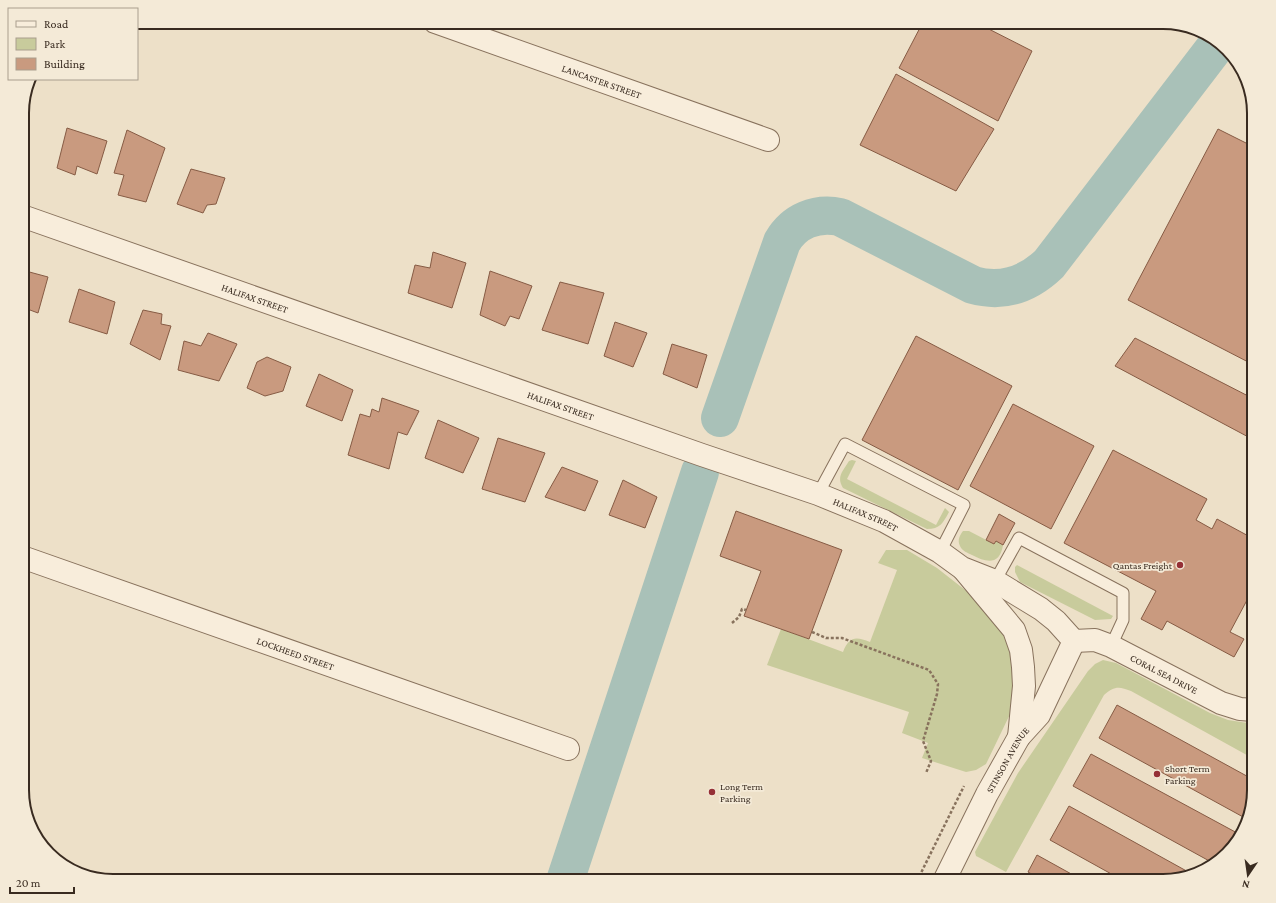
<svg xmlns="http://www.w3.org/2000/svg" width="1276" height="903" font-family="'Crimson Pro',serif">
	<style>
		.green { fill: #c8cb9c }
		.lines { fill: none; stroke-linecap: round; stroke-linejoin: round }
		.river { stroke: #a9c1b8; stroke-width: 38 }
		.building { fill: #c99a7f; stroke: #865b44 }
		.service-casing { stroke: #88725d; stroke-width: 13 }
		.minor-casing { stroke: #88725d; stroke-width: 24 }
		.path { stroke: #88725d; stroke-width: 2.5; stroke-dasharray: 3 2; stroke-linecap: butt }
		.service { stroke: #f8eddb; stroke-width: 11 }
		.minor { stroke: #f8eddb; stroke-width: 22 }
		.poi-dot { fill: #953036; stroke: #f4ead7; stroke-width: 1.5 }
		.labels { text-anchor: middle; stroke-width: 3.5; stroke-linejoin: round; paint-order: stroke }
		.street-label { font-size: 10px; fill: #392b20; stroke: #f4ead7 }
		.poi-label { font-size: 10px; fill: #392b20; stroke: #f4ead7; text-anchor: start }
		.rim { fill: none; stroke: #392b20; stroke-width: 2 }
	</style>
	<rect width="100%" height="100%" fill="#ede0c8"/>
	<!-- green -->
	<g class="green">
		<path d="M852,460L856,461L847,479L936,525L945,508L949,512C943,523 940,529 927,529L843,488C836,477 843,471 849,461Z"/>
		<path d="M963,531H969L994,544L996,541L1003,545C1000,565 987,563 972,555C968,553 962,551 960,546C957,540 960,535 963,531Z"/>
		<path d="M886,550H907L937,568L974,597L1004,628L1016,659L1012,710L986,764L976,770L966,772L922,758L928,743L902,733L909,712L767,665L781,629L843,652C849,637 855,636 870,642L897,570L878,563Z"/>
		<polygon points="1017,565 1113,616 1111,619 1095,620 1020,582 1015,572 1015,567"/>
		<path d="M1103,660L1116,663L1210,713L1228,720L1254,724V759L1131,691C1119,686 1114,686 1104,695L1006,872L980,858L976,856L975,852L1018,773L1088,671L1095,664Z"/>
	</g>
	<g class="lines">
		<!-- river -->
		<g class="river">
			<path d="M720,418L782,242C794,221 816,212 840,217L973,285C1002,293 1027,285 1049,264L1219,42"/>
			<polyline points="565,881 700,472"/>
		</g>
	</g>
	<!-- building -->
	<g class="building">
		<polygon points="923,22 975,22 1032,51 998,121 899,68"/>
		<polygon points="896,74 994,129 956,191 860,145"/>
		<polygon points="67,128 107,141 97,174 77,166 75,175 57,168"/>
		<polygon points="1218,129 1254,147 1254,365 1128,300"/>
		<polygon points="127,130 165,148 146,202 118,195 124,175 114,173"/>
		<polygon points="191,169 225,178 216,204 207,205 203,213 177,204"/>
		<polygon points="433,252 466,263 452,308 408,293 415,265 430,268"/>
		<polygon points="22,270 48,277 38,313 22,307"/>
		<polygon points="490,271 532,286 519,319 510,316 505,326 480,315"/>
		<polygon points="560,282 604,293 588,344 542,330"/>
		<polygon points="79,289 115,302 107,334 69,322"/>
		<polygon points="143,310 162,314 161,324 171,326 160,360 130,344"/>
		<polygon points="615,322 647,333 633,367 604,356"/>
		<polygon points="208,333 237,344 219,381 178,370 184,341 201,346"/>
		<polygon points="916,336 1012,386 958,490 862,440"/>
		<polygon points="1135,338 1254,399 1254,440 1115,366"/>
		<polygon points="672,344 707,355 697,388 663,374"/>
		<polygon points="267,357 291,367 283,391 265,396 247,388 257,362"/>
		<polygon points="319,374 353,390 342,421 306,406"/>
		<polygon points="382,398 419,411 407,435 398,432 389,469 348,455 360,414 370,417 372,409 379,412"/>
		<polygon points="1013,404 1094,446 1051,529 970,486"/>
		<polygon points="438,420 479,438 463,473 425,458"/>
		<polygon points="498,438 545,453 525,502 482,489"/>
		<polygon points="1113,450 1207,499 1196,520 1212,529 1217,519 1254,539 1254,587 1230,632 1244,639 1234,657 1167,621 1162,630 1141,619 1156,591 1064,543"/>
		<polygon points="562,467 598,481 585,511 545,497"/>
		<polygon points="623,480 657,497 645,528 609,515"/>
		<polygon points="736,511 842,550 809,639 744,616 761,571 720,556"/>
		<polygon points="999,514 1015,523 1003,545 996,541 994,544 986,540"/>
		<polygon points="1117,705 1254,780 1254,790 1245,818 1099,738"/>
		<polygon points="1091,754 1239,834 1235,845 1213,863 1073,786"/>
		<polygon points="1069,806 1192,874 1162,881 1124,881 1050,840"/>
		<polygon points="1037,855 1084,881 1044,881 1028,872"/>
	</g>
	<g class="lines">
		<!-- service casing -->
		<g class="service-casing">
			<g id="service">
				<polyline points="818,494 845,444 964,505 940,552"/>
				<polyline points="995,581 1019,538 1123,593 1123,620 1111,646"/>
			</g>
		</g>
		<!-- minor casing -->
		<g class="minor-casing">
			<g id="minor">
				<path id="s1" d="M435,22L768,140"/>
				<path id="s2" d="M22,216L702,455L818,494L884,521L940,552L962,568L995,581L1041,609L1056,621L1074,641"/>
				<path id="s3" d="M22,557L568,749"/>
				<polyline points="964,570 1014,630 1021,650 1023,667 1024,686 1019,737"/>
				<path id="s4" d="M1074,641L1095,640L1111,646L1221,703L1240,709L1254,710"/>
				<path id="s5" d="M944,881L987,794L1019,737L1039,715L1074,641"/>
			</g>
		</g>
		<!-- path -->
		<g class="path">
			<polyline points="732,623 739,617 742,609 746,610"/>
			<polyline points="812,632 826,638 842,638 929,670 938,684 937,694 923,741 931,761 926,773"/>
			<polyline points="917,881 964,786"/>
		</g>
		<!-- service -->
		<use href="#service" class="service"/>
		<!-- minor -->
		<use href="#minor" class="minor"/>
	</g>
	<!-- markers -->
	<g class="poi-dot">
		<circle cx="1180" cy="565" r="4"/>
		<circle cx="1157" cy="774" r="4"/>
		<circle cx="712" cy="792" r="4"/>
	</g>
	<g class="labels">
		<!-- street labels -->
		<g class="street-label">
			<text dy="4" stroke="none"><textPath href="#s1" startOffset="177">LANCASTER STREET</textPath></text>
			<text dy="4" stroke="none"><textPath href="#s2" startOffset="247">HALIFAX STREET</textPath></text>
			<text dy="4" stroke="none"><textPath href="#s2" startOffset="571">HALIFAX STREET</textPath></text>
			<text dy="4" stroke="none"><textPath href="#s2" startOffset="895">HALIFAX STREET</textPath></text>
			<text dy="4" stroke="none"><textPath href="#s3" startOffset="290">LOCKHEED STREET</textPath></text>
			<text dy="4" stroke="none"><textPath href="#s4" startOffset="98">CORAL SEA DRIVE</textPath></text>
			<text dy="4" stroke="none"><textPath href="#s5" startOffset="137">STINSON AVENUE</textPath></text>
		</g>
		<!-- poi labels -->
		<g class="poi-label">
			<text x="1172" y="569" text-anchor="end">Qantas Freight</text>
			<text x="1165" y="772">Short Term<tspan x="1165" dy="12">Parking</tspan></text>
			<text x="720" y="790">Long Term<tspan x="720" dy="12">Parking</tspan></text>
		</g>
	</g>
	<!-- crop -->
	<path d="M0 0H1276V903H0ZM113 29H1163A84 84 0 0 1 1247 113V790A84 84 0 0 1 1163 874H113A84 84 0 0 1 29 790V113A84 84 0 0 1 113 29Z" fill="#f4ead7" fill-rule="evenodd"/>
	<path class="rim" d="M113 29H1163A84 84 0 0 1 1247 113V790A84 84 0 0 1 1163 874H113A84 84 0 0 1 29 790V113A84 84 0 0 1 113 29Z"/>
	<!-- legend -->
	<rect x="8" y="8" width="130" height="72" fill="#f4ead7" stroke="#a99e8e"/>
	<rect x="16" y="21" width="20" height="6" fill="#f8eddb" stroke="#a99e8e"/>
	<text x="44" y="28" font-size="12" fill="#392b20">Road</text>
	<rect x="16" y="38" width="20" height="12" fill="#c8cb9c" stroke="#a99e8e"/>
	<text x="44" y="48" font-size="12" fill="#392b20">Park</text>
	<rect x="16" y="58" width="20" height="12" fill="#c99a7f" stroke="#a99e8e"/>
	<text x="44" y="68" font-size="12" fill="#392b20">Building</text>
	<!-- north arrow -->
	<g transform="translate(1248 875) rotate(193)" stroke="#f4ead7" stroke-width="3" paint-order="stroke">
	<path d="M0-3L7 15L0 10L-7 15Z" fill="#392b20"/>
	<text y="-6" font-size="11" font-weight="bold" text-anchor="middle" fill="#392b20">N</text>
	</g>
	<!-- scale -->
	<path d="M10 887v6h64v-6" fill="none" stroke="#392b20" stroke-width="2"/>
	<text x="16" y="887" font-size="12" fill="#392b20" stroke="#f4ead7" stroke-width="3" paint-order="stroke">20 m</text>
</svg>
